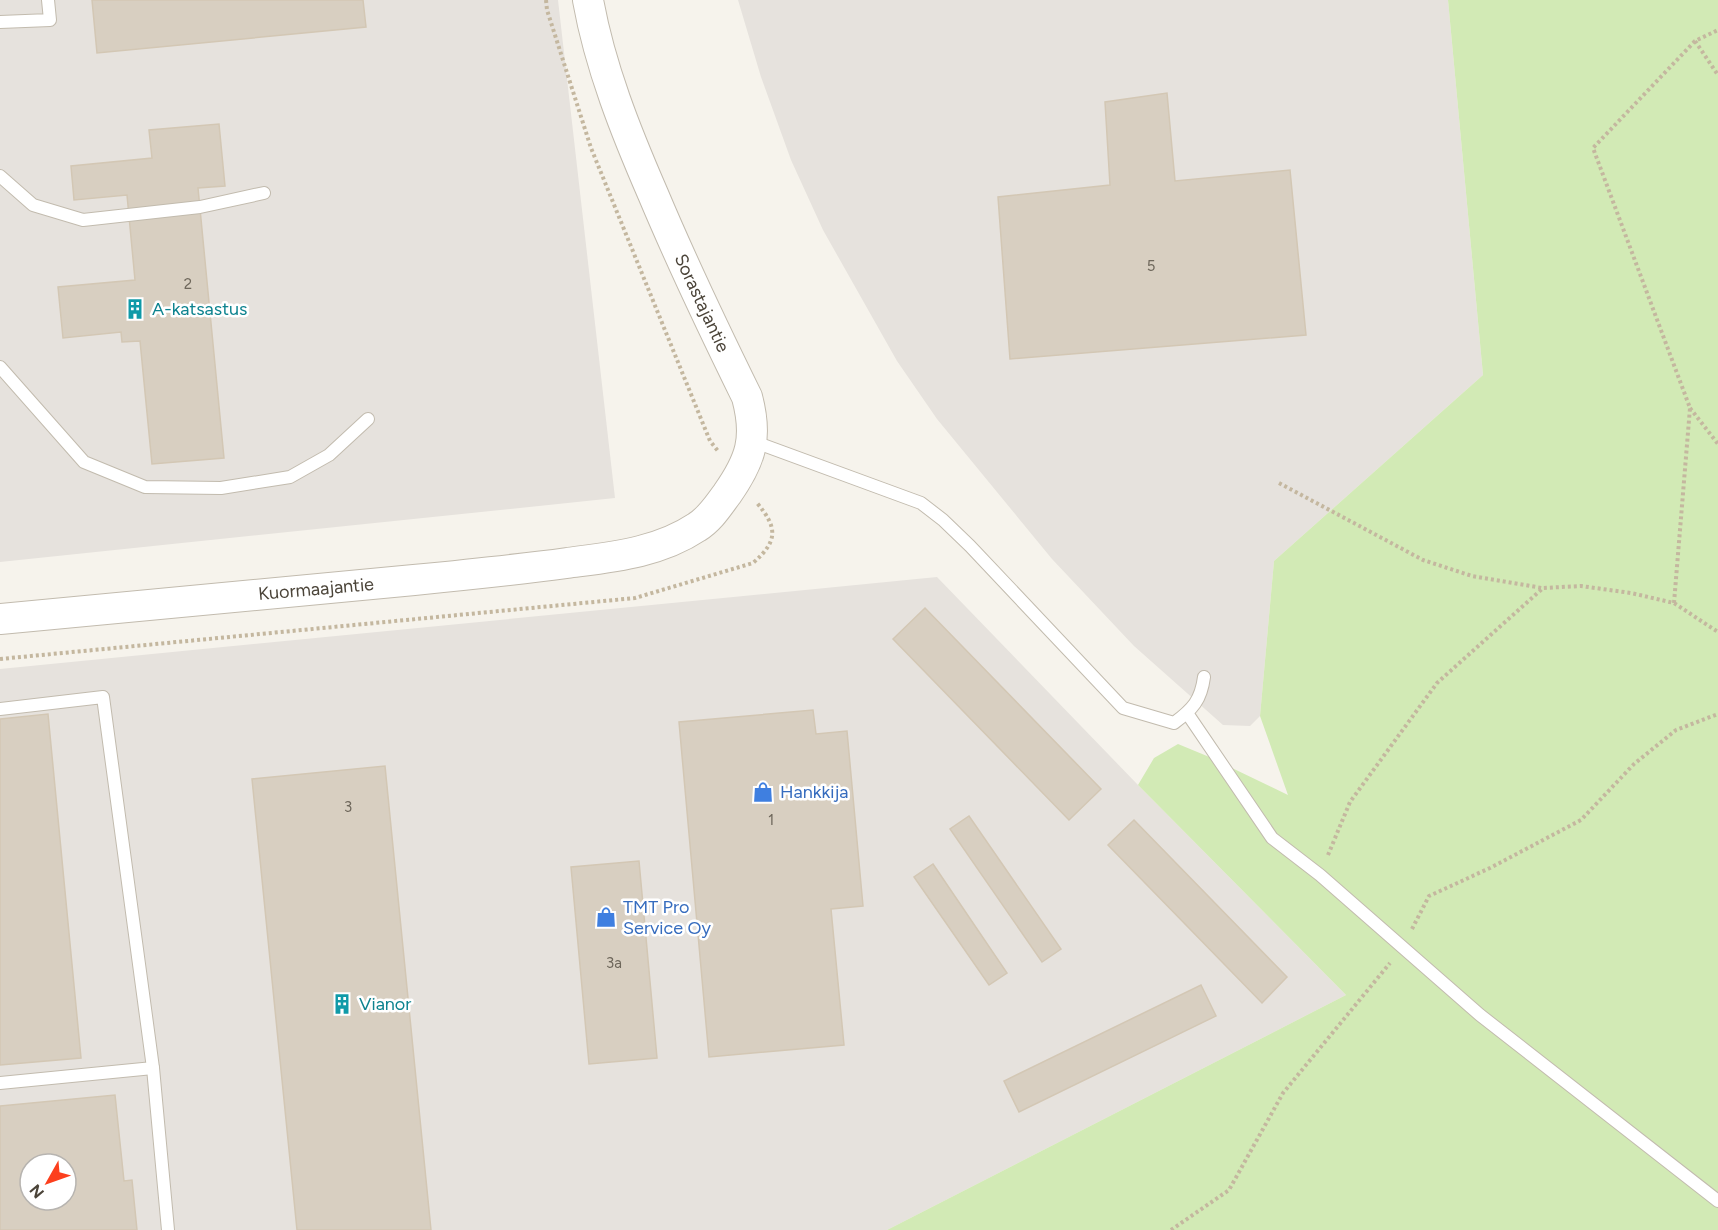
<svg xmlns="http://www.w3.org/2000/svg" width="1718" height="1230" font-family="Figtree,sans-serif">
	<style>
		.industrial { fill: #e6e2dd; fill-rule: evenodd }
		.green { fill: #d2eab5 }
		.building { fill: #d8cfc1; stroke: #d3c7b4; stroke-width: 1.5; fill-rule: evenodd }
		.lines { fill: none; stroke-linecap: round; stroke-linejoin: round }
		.service-casing { stroke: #c2bbae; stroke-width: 14 }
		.tertiary-casing { stroke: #c2bbae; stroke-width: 32 }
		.path { stroke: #c4b79f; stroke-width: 4; stroke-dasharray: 3 3; stroke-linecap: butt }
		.service { stroke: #fff; stroke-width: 12 }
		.tertiary { stroke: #fff; stroke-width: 30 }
		.labels { text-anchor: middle; stroke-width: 5; stroke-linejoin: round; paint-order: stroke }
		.number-label { font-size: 15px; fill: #6e675b }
		.street-label { font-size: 18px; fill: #4b4439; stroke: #fff }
		.culture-label { font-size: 18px; fill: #0d838f; stroke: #fff; text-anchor: start }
		.shop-label { font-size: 18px; fill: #366cbe; stroke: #fff; text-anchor: start }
	</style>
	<rect width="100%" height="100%" fill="#f6f3ec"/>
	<!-- industrial -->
	<g class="industrial">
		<polygon points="0,0 558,0 615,498 0,562"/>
		<polygon points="738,0 1448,0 1483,375 1274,561 1260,716 1250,726 1223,725 1134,646 1052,559 937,419 897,361 823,230 791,160 761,77"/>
		<path d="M937,577L1138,785L1346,995L887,1230H0V669ZM30,1164H66V1200H30Z"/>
	</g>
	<!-- green -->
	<polygon class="green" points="1448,0 1718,0 1718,1230 887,1230 1346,995 1138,785 1154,758 1178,744 1207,756 1288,795 1260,716 1274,561 1483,375"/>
	<!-- building -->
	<g class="building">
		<polygon points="92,0 363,0 366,27 97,53"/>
		<polygon points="1167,93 1175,181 1290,170 1306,335 1010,359 998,197 1110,185 1105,102"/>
		<polygon points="219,124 225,186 198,188 224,458 152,464 140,341 122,342 121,332 63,338 58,287 135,280 127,195 74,200 71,166 152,158 149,130"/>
		<polygon points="925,608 1101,789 1069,820 893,639"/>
		<polygon points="813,710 816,734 847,731 863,906 831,909 844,1045 709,1057 679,722"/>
		<polygon points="48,714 81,1058 0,1065 0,719"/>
		<polygon points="385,766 431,1230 297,1230 252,779"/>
		<polygon points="969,816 1061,949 1042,962 950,829"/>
		<polygon points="1134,820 1287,977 1262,1003 1108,845"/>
		<polygon points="639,861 657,1058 589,1064 571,867"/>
		<polygon points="933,864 1007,973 989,985 914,877"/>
		<polygon points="1201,985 1216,1016 1019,1112 1004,1081"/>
		<path d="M115,1095L124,1181L132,1180L137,1230H0V1106ZM30,1164H66V1200H30Z"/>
	</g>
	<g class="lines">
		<!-- service casing -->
		<g class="service-casing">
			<g id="service">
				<polyline points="0,22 50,20 48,0"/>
				<polyline points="0,176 33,205 83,220 200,207 264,193"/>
				<polyline points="0,367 84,462 145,487 221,488 290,477 329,455 368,419"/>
				<path d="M752,441L921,503L943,520L970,546L1123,708L1174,723C1193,709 1201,700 1204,677"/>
				<polyline points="0,709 103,697 153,1068 0,1083"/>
				<polyline points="1187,713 1272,838 1320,875 1480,1015 1718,1201"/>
				<polyline points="153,1068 168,1230"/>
			</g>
		</g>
		<!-- tertiary casing -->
		<g class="tertiary-casing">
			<path id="tertiary" d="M0,619C138,606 276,593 414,580C465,575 516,570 567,563C612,557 658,553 697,527C710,519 718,506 727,494C751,460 758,438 747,397C714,330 682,263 653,194C626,132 600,67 588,0"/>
		</g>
		<!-- path -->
		<g class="path">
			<polyline points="546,0 547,10 591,148 710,441 718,451"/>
			<polyline points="1695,41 1718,75"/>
			<polyline points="1690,408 1718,444"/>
			<polyline points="1279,483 1423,560 1472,576 1542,588"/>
			<polyline points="1674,603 1690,408 1593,148 1695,41 1718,30"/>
			<path d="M0,659L635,598L753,563C778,541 778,528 757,503"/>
			<polyline points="1328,855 1350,802 1437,683 1543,588 1581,586 1631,593 1674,603 1718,632"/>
			<polyline points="1412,929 1429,896 1490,868 1581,820 1634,764 1676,730 1718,714"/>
			<polyline points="1171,1230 1229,1190 1283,1093 1390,963"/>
		</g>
		<!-- service -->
		<use href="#service" class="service"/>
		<!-- tertiary -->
		<use href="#tertiary" class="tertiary"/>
	</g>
	<!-- icons -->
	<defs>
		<g id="building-bare" transform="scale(1.62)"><path d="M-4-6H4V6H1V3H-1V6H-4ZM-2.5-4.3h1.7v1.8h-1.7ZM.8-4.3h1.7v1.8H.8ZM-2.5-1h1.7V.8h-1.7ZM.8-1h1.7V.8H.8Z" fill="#0f9aa8" stroke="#fff" stroke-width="2.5" paint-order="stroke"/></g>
		<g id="shop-bare" transform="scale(1.62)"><path d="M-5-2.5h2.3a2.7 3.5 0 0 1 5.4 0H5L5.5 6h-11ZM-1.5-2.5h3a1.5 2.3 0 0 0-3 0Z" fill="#3f7fe0" stroke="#fff" stroke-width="2.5" paint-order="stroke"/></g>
	</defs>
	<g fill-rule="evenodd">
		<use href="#building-bare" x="135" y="309"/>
		<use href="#shop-bare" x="763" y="792"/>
		<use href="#shop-bare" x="606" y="917"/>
		<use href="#building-bare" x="342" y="1004"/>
	</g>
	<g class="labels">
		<!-- number labels -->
		<g class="number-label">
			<text x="1151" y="271">5</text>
			<text x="188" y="289">2</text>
			<text x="348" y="812">3</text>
			<text x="771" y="825">1</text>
			<text x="614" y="968">3a</text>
		</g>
		<!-- street labels -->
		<g class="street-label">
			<text transform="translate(702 303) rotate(65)" y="6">Sorastajantie</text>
			<text transform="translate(316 589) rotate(-5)" y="6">Kuormaajantie</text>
		</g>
		<!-- culture labels -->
		<g class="culture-label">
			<text x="152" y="315">A-katsastus</text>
			<text x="359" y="1010">Vianor</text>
		</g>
		<!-- shop labels -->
		<g class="shop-label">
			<text x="780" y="798">Hankkija</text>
			<text x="623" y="913">TMT Pro<tspan x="623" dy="21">Service Oy</tspan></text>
		</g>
	</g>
	<!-- north arrow -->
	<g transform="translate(48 1182) rotate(230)"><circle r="28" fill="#ffffff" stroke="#b7b4b0" stroke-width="1.5"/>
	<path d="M0-4.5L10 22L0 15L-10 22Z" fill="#fc3f1d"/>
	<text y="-9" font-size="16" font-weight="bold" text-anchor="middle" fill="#4b4439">N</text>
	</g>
</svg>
